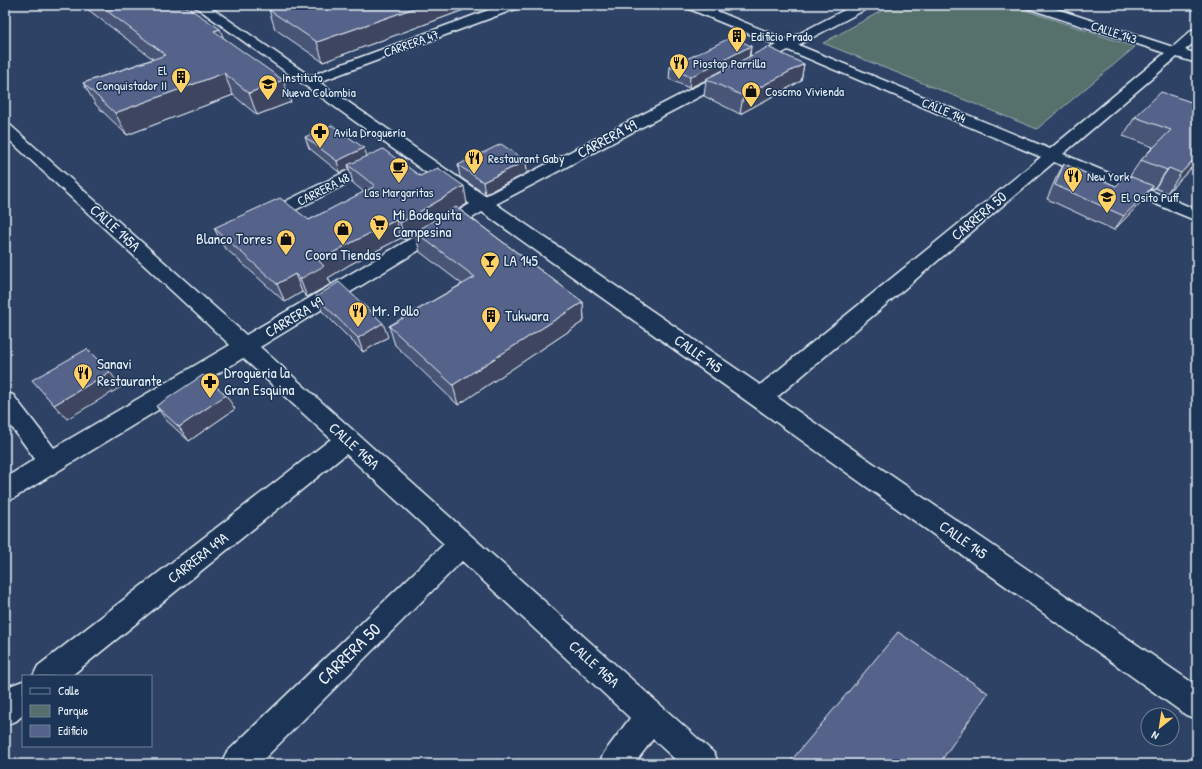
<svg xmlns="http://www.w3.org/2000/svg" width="1202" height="769" font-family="'Patrick Hand',sans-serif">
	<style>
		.green { fill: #576f6c; stroke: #a0b0b2 }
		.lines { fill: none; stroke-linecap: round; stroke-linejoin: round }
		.street-casing { stroke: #e8f1f8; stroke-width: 3 }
		.street { fill: #1d3557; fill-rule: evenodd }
		.wall { fill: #495477; stroke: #e8f1f8 }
		.shaded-wall { fill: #3c4561; stroke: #e8f1f8 }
		.building { fill: #55628a; stroke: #e8f1f8 }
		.labels { text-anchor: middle; stroke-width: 3; stroke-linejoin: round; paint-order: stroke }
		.far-street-label { font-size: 13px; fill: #e8f1f8; stroke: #1d3557 }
		.far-poi-label { font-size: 13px; fill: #e8f1f8; stroke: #1d3557; text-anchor: start }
		.street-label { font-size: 15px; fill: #e8f1f8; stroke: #1d3557 }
		.poi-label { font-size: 15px; fill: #e8f1f8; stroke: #1d3557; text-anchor: start }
		.near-street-label { font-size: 18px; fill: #e8f1f8; stroke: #1d3557 }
	</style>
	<rect width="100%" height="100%" fill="#2e4266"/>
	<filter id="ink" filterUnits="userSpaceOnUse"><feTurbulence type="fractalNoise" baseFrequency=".025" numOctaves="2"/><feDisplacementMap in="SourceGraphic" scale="8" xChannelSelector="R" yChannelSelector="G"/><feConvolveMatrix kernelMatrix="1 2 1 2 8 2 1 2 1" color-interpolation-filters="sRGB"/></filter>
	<g filter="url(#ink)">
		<!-- green -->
		<polygon class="green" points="892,5 1010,5 1135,47 1037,129 823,43"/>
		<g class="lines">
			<!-- street casing -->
			<g class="street-casing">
				<g id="street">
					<path d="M193,5H207L310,76L502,5H520L518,8L319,82L485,196L776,45L687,8L685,5H702L787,40L854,5H870L868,8L798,45L1050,149L1165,53L1027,8L1025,5H1044L1173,47L1192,30L1197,29V40L1185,50L1197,54V63L1177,57L1063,154L1197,210V221L1054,162L777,397L1197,686V719L1186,715L482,212L260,347L714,753L719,764H680L653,739L634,764H599L604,753L630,718L462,561L259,764H221L226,753L444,544L346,454L71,676H33L38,666L331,439L243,358L14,498L5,502V478L35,459L5,418V392L13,395L54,448L230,345L5,136V123L10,125L246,335L470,204ZM788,50L1041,157L760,385L496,204Z"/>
					<polygon points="377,157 383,159 385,162 383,165 270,223 264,225 258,223 255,219 258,215 371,159"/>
					<polygon points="23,681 23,715 16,721 5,725 5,691 12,685"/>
				</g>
			</g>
			<!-- street -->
			<use href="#street" class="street"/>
		</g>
		<!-- wall -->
		<g class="wall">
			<polygon points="82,5 184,5 224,38 291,102 257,115 233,95 127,135 96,105 83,83 153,59"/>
			<polygon points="477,5 323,62 275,29 269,10"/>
			<polygon points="751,46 750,57 804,64 801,81 740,114 704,96 706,80 689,88 669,79 670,67"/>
			<polygon points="1197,104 1197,164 1195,164 1167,193 1155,188 1153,190 1151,189 1143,200 1114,230 1047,199 1056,178 1064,164 1116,186 1130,176 1141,160 1153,147 1123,136 1135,117"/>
			<polygon points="305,137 367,156 420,176 467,204 459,209 583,302 584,321 458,405 395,345 389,326 462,284 420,252 415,234 405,240 401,238 349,265 328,278 331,284 307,297 302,292 285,302 223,246 214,228 309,220 364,192 353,183 349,169 340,173 309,148"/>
			<polygon points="526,161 527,173 485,194 460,177 458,165"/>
			<polygon points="316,297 388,337 363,352 322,311"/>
			<polygon points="156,406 235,409 189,441 166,420"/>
		</g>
		<!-- shaded-wall -->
		<g class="shaded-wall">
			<polygon points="423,5 477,5 323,62 317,42"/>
			<polygon points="220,29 228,50 214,31"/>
			<polygon points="751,46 749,57 706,79 706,80 689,88 690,77"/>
			<polygon points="804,64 801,81 740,114 743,96"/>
			<polygon points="224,73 233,95 127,135 115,113"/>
			<polygon points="283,80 291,102 257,115 249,93"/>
			<polygon points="364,148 368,159 348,165 349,169 340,173 337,161"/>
			<polygon points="1197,156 1197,161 1195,164 1167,193 1181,173"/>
			<polygon points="526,161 527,173 485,194 483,182"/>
			<polygon points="1169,168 1155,188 1153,190 1167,170"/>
			<polygon points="464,186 467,204 417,233 415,232 415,234 405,240 400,223"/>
			<polygon points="1153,186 1143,200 1114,230 1124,216"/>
			<polygon points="396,220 401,238 349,265 328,278 331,284 307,297 300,279 319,261 343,247"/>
			<polygon points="295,274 302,292 285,302 277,284"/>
			<polygon points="583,302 584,321 458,405 453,385"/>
			<polygon points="383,323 388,337 363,352 358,338"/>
			<polygon points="110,372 121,387 67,419 54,405"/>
			<polygon points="226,395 235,409 189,441 179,427"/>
		</g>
		<!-- building -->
		<g class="building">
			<polygon points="99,5 184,5 220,29 214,31 283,80 249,93 224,73 115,113 83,83 166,55"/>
			<polygon points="283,5 423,5 317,42 269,10"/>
			<polygon points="732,37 751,46 690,77 670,67"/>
			<polygon points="768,47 804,64 743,96 706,79"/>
			<polygon points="1161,92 1197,104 1197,156 1181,173 1169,168 1167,170 1141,160 1171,130 1135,117"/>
			<polygon points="332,125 364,148 337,161 305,137"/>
			<polygon points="501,144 526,161 483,182 458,165"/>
			<polygon points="383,149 420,176 438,168 464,186 400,223 396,220 343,247 319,261 324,266 300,279 295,274 277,284 214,228 280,198 309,220 375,186 348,165"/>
			<polygon points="1064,164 1116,186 1127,175 1153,186 1124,216 1055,185"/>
			<polygon points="456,207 583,302 453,385 389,326 475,277 415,232"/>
			<polygon points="339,282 383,323 358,338 316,297"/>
			<polygon points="87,349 110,372 54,405 32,380"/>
			<polygon points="203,375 226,395 179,427 156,406"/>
			<polygon points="898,632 988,693 939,764 792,764 790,762"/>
		</g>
	</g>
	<!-- icons -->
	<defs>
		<g id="building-pin" transform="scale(1)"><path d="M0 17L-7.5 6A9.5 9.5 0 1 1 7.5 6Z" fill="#ffd166" stroke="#1d3557"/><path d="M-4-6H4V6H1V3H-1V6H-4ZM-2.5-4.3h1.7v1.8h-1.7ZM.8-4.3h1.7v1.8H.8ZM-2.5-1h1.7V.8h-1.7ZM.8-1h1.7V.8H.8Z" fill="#111"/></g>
		<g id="restaurant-pin" transform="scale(1)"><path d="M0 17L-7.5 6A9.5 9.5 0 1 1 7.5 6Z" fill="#ffd166" stroke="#1d3557"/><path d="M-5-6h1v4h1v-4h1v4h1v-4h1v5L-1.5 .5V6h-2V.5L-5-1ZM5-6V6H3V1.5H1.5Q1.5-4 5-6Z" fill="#111"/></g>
		<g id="school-pin" transform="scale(1)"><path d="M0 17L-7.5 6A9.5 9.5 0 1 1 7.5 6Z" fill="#ffd166" stroke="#1d3557"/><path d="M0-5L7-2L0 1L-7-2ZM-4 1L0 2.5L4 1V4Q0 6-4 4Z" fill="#111"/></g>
		<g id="shop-pin" transform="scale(1)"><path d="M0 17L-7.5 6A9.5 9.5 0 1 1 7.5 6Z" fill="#ffd166" stroke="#1d3557"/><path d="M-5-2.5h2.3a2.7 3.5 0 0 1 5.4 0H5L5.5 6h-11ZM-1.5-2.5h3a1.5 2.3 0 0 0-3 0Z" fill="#111"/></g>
		<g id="pharmacy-pin" transform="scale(1)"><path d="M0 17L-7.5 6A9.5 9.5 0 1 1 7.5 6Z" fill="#ffd166" stroke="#1d3557"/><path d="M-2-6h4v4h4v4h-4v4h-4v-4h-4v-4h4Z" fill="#111"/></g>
		<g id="cafe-pin" transform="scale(1)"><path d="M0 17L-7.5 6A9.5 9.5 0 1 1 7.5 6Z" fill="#ffd166" stroke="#1d3557"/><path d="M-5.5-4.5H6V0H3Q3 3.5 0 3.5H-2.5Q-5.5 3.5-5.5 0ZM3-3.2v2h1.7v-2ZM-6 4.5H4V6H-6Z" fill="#111"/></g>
		<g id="supermarket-pin" transform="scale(1)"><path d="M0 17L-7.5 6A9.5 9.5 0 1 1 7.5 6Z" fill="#ffd166" stroke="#1d3557"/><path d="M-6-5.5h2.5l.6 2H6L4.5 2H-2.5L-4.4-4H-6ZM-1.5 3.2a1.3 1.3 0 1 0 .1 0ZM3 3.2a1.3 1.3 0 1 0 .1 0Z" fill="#111"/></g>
		<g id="bar-pin" transform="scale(1)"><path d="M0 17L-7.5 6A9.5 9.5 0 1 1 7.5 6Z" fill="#ffd166" stroke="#1d3557"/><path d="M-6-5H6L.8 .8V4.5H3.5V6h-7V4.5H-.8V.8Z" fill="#111"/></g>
	</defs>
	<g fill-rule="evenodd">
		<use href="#building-pin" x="737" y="36"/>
		<use href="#restaurant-pin" x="679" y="63"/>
		<use href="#building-pin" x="181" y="77"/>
		<use href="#school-pin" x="268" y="84"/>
		<use href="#shop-pin" x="751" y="91"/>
		<use href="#pharmacy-pin" x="320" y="132"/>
		<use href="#restaurant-pin" x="474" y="158"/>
		<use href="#cafe-pin" x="399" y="167"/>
		<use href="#restaurant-pin" x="1073" y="176"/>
		<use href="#school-pin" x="1107" y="197"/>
		<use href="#supermarket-pin" x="379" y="224"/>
		<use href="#shop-pin" x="343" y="229"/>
		<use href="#shop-pin" x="286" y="239"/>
		<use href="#bar-pin" x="490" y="261"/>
		<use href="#restaurant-pin" x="358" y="311"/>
		<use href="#building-pin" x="491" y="316"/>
		<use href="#restaurant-pin" x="83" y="373"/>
		<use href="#pharmacy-pin" x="210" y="382"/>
	</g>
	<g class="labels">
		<!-- far-street labels -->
		<g class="far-street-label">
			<text transform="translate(1114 32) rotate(18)" y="5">CALLE 143</text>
			<text transform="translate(411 43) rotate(-20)" y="5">CARRERA 47</text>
			<text transform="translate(944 110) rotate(22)" y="5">CALLE 144</text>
			<text transform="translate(323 189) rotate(-27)" y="5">CARRERA 48</text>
		</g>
		<!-- far-poi labels -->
		<g class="far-poi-label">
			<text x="751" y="41">Edificio Prado</text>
			<text x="693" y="68">Piostop Parrilla</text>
			<text x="167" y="75" text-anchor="end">El<tspan x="167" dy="15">Conquistador II</tspan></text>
			<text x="282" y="82">Instituto<tspan x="282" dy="15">Nueva Colombia</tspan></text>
			<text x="765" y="96">Coscmo Vivienda</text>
			<text x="334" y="137">Avila Droguería</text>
			<text x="488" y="163">Restaurant Gaby</text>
			<text x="1087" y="181">New York</text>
			<text x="399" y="197" text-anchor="middle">Las Margaritas</text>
			<text x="1121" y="202">El Osito Puff</text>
		</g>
		<!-- street labels -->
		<g class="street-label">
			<text transform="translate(607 139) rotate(-28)" y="5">CARRERA 49</text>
			<text transform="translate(979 216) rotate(-40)" y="5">CARRERA 50</text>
			<text transform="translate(115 228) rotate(42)" y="5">CALLE 145A</text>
			<text transform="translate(294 317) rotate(-31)" y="5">CARRERA 49</text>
			<text transform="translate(698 354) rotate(35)" y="5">CALLE 145</text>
			<text transform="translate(354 446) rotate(42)" y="5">CALLE 145A</text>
			<text transform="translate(963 540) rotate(35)" y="5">CALLE 145</text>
			<text transform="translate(198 558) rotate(-38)" y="5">CARRERA 49A</text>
			<text transform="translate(594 664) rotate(42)" y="5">CALLE 145A</text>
		</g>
		<!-- poi labels -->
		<g class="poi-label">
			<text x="393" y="220">Mi Bodeguita<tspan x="393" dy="17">Campesina</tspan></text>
			<text x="272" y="244" text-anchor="end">Blanco Torres</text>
			<text x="343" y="260" text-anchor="middle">Coora Tiendas</text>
			<text x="504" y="266">LA 145</text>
			<text x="372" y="316">Mr. Pollo</text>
			<text x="505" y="321">Tukwara</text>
			<text x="97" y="369">Sanavi<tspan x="97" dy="17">Restaurante</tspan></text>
			<text x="224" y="378">Drogueria la<tspan x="224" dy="17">Gran Esquina</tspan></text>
		</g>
		<!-- near-street labels -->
		<g class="near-street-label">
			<text transform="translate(349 654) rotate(-44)" y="6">CARRERA 50</text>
		</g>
	</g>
	<!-- margin -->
	<rect width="1202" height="769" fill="none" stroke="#1d3557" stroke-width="20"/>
	<rect x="10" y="10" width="1182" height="749" fill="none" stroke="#e8f1f8" stroke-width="1.5" filter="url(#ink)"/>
	<!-- legend -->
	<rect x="22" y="675" width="130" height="72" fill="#1d3557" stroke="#6e8097"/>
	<rect x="30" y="688" width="20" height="6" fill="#1d3557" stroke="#6e8097"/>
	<text x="58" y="695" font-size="12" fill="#e8f1f8">Calle</text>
	<rect x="30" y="705" width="20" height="12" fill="#576f6c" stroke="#6e8097"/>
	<text x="58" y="715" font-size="12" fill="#e8f1f8">Parque</text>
	<rect x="30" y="725" width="20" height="12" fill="#55628a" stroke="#6e8097"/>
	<text x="58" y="735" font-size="12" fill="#e8f1f8">Edificio</text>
	<!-- north arrow -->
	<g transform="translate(1160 727) rotate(210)"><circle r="19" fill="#1d3557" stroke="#6e8097"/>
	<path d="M0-3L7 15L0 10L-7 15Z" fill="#ffd166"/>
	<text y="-6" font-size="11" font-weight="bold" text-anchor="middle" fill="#e8f1f8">N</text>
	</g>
</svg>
